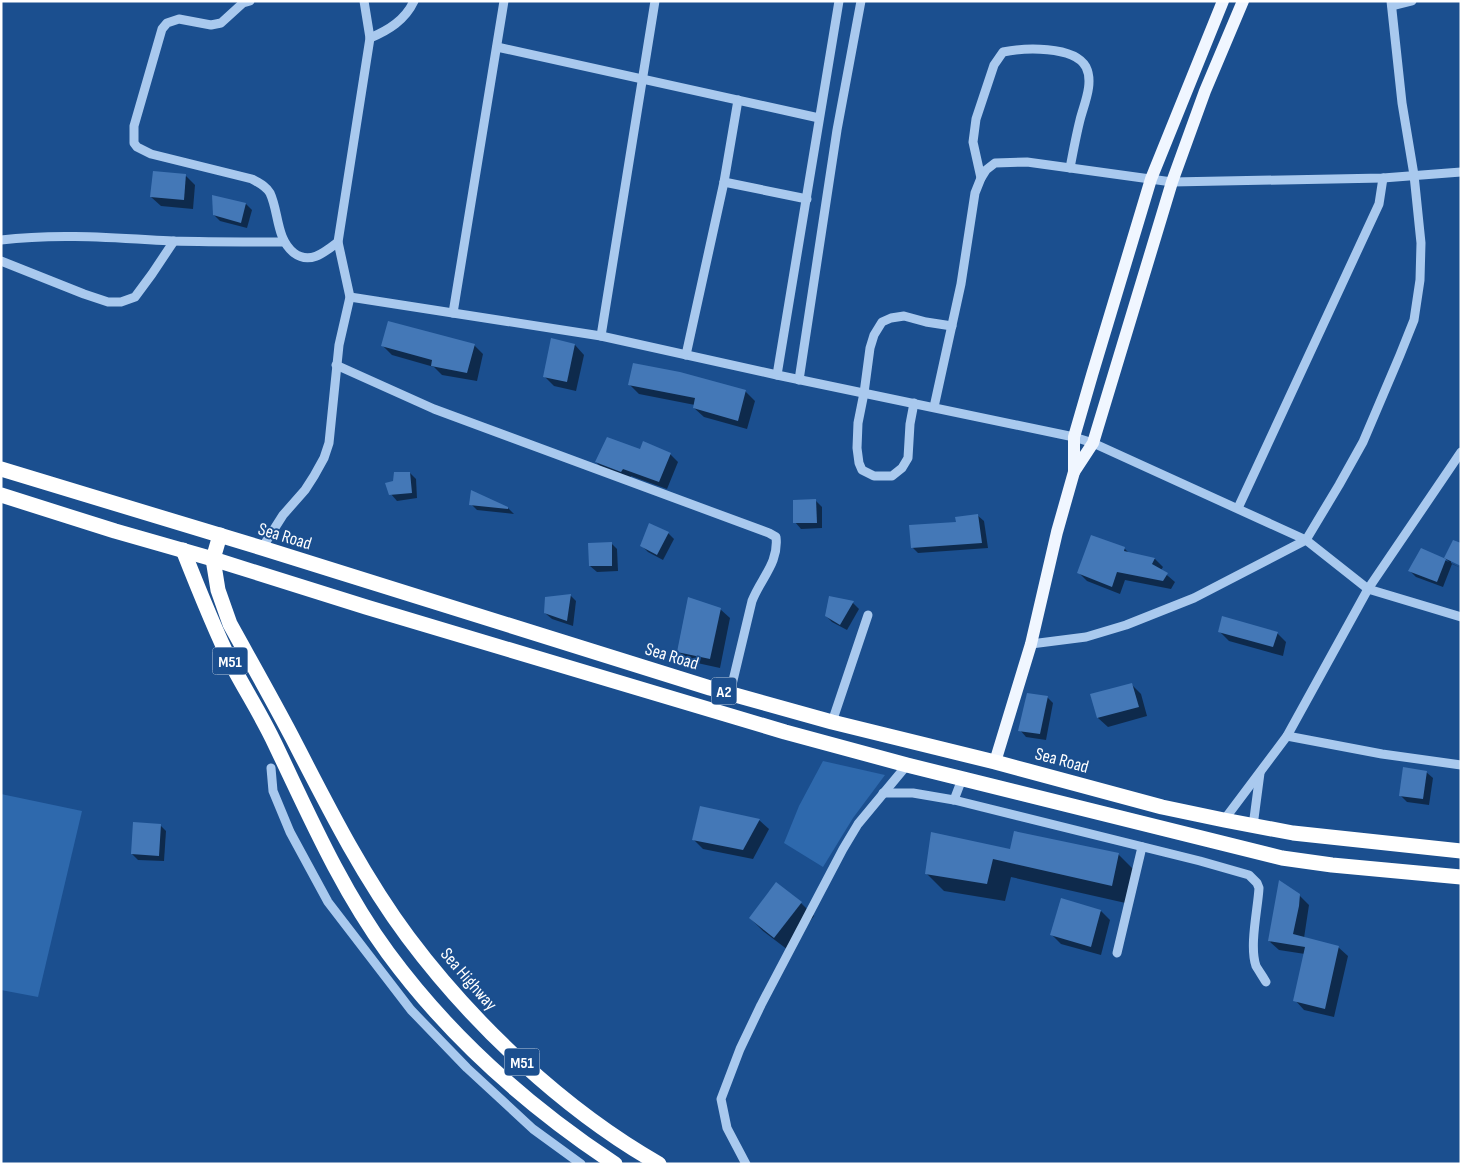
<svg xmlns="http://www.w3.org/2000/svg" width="1462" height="1165" font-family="'Sofia Sans Condensed',sans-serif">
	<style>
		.green { fill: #2e69ad }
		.shadow { fill: #0007 }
		.building { fill: #4478b7 }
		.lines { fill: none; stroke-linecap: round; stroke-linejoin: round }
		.minor { stroke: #a9c9ee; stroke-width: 9 }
		.major { stroke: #f0f6ff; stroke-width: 12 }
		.highway { stroke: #fff; stroke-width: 15 }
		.labels { text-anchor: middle; stroke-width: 4; stroke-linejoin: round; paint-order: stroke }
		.shield { fill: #1b4f8f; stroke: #bbcadd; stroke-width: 1 }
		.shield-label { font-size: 16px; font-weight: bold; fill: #fff }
		.street-label { font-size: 18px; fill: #fff; stroke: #1b4f8f }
	</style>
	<rect width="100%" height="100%" fill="#1b4f8f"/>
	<!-- green -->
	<g class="green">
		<polygon points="823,761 885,775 853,818 823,867 784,843 799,806"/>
		<polygon points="1,794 82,811 38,997 1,990"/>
	</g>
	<!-- shadow -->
	<g class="shadow">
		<polygon points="186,176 195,185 193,209 161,206 151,197"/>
		<polygon points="246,204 252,210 247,228 220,221 214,215"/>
		<polygon points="552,340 575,345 584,355 576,391 554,386 544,376"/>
		<polygon points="474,345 483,354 477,381 442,375 434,367 392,355 383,346"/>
		<polygon points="630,385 745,391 755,401 747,429 704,417 694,408 695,405 639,394"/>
		<polygon points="640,451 670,454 678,462 667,489 631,476 629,479 604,470 596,462"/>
		<polygon points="410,473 416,479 417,498 397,501 391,494 394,482"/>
		<polygon points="816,501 822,507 822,528 801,529 795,522"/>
		<polygon points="471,504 508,508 514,514 477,510"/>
		<polygon points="977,515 984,521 988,548 918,553 912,547 957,523"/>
		<polygon points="668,533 674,539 663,560 648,552 642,546"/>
		<polygon points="1092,537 1125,549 1130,554 1155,559 1163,567 1161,570 1175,582 1171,589 1125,580 1120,594 1087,581 1079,573"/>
		<polygon points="611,543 617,549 618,571 597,572 590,566"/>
		<polygon points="1421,550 1449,562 1445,558 1451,560 1451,563 1461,568 1452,564 1443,587 1416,577 1410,571"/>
		<polygon points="570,595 576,601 573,626 552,619 545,613"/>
		<polygon points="830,597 853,603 859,609 847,630 832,622 826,616"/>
		<polygon points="720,609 730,618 720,668 688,661 678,651"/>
		<polygon points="1219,631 1277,633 1286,642 1283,656 1229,641"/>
		<polygon points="1131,684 1141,694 1147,716 1108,727 1098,718 1092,695"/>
		<polygon points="1047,697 1053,703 1046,740 1026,737 1020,730"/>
		<polygon points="1426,772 1433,778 1429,805 1407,802 1401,796"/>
		<polygon points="759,820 769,829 753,859 703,849 694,840"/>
		<polygon points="160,825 166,831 164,861 138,860 132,854"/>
		<polygon points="1011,851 1118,854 1136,872 1130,904 1011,877 1005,901 944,891 926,873"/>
		<polygon points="777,884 801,903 814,916 788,950 763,931 750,918"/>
		<polygon points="1299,895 1309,905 1304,938 1338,947 1348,956 1334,1017 1304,1010 1295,1000 1305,954 1279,950 1269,941"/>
		<polygon points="1101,911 1110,920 1101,955 1061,944 1052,935"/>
	</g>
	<!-- building -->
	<g class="building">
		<polygon points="153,171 186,174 184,200 150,197"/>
		<polygon points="212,195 246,203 241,223 213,215"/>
		<polygon points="388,321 475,344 467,373 431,366 432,360 381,346"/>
		<polygon points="551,338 575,344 567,382 543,377"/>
		<polygon points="633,363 680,372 746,390 738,421 693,408 695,398 628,385"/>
		<polygon points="607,437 640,449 643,441 671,453 659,482 623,469 621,472 595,462"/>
		<polygon points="394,472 410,472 412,493 389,495 385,483 393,481"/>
		<polygon points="471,490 508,507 508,509 469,505"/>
		<polygon points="816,499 817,523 793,523 793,500"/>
		<polygon points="978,514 982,543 911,548 909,525 956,522 955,517"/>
		<polygon points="649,523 669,532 657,555 640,546"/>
		<polygon points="1091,535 1125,547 1124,551 1155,558 1152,564 1168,573 1163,581 1117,572 1112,587 1077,573"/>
		<polygon points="1453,540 1461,543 1461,566 1444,558"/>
		<polygon points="612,542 612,566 589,566 588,543"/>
		<polygon points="1421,548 1446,559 1437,582 1408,571"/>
		<polygon points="571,594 567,621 544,613 545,597"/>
		<polygon points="829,596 854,601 840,625 825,616"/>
		<polygon points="688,597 721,608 710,659 677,652"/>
		<polygon points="1222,616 1278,632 1273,647 1218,632"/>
		<polygon points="1132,683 1139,707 1097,718 1090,694"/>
		<polygon points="1027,693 1048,696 1040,734 1018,731"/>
		<polygon points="1403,767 1427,771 1423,799 1399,796"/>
		<polygon points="700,806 760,819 743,850 692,840"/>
		<polygon points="133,822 161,824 159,856 131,854"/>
		<polygon points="1014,831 1119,853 1112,886 993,859 987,884 925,874 931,832 1010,849"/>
		<polygon points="1279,880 1300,894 1299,906 1293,934 1339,946 1325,1009 1293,1001 1305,947 1268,941"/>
		<polygon points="776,882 802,902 774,938 749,918"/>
		<polygon points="1061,898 1101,910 1091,947 1050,935"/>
	</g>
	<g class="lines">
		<!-- minor -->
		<g class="minor">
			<path d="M250,1L243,3L221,23L211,25L179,19L167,23L162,29L134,126V143L137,147L151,154L252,179C259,183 266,186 270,193C279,212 276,239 294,253C310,265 325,252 338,242"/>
			<polyline points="1392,6 1412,1"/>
			<path d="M370,38C389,30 405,20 414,1"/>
			<polyline points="497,47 819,118"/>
			<path d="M981,178L973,142L976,119L994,65L1003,52C1023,48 1074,45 1086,67C1094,83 1084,104 1080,120C1076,136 1073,152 1070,168"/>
			<polyline points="724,182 807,199"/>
			<path d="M1,240C58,233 116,238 173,241C210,242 247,242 284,242"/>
			<polyline points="1,261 84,294 108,302 121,302 135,297 152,274 174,241"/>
			<polyline points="350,297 601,336 777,375 1074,437 1093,443 1306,540 1368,589 1461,617"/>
			<polyline points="453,313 504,1"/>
			<polyline points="601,336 655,1"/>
			<polyline points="686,355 724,182 738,100"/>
			<path d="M336,365L434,409L769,533L776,537C779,563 761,578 752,601L730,693"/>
			<polyline points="777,375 839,1"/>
			<polyline points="799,380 837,130 861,1"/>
			<polyline points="914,403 910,424 908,458 902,468 892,476 874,476 862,470 859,463 857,448 858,423 864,393 870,348 874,335 882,322 891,318 904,316 926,322 952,326"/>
			<polyline points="934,407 961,284 975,193 981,178 986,170 995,163 1027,162 1172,182 1383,178 1461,172"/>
			<polyline points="1238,508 1379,204 1383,178"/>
			<polyline points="262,548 283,515 305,490 314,476 324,458 329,443 339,345 350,297 338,242 370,38 364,1"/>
			<polyline points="1031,644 1086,637 1126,625 1194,598 1306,540 1339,485 1363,442 1400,355 1414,320 1420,280 1421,243 1414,175 1402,103 1391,1"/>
			<polyline points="832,722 868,615"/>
			<polyline points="1287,736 1382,754 1461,765"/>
			<polyline points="271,768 273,791 290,832 328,902 411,1010 467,1068 533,1129 581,1164"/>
			<path d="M883,793H913L954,800L1200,861L1249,875L1257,883L1259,888C1258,908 1249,946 1256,966C1259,971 1263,977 1266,982"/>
			<polyline points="954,800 962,779"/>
			<polyline points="1224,820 1287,736 1368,589 1461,452"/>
			<polyline points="1253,826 1260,773"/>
			<polyline points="1117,953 1142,847"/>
			<polyline points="746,1164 727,1128 721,1099 740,1049 761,1005 843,849 858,824 907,765"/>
		</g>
		<!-- major -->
		<g class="major">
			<polyline points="1074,472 1093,443 1172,182 1205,91 1243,1"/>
			<polyline points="995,762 1031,644 1057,532 1074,472 1074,437 1092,375 1151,179 1223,1"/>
		</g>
		<!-- highway -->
		<g class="highway">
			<polyline points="1,469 262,548 710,688 832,722 995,762 1162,807 1224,820 1293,833 1461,851"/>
			<polyline points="1,495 115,531 213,559 366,607 785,732 907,765 1282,858 1332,865 1461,877"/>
			<path d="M220,535L213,559L218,590L230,624C251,662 272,699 292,737C327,805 362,875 408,937C473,1024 564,1110 659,1164"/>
			<path d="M183,550C198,588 213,626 231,663C245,690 262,716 275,744C309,815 341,889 388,953C449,1036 529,1107 615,1164"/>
		</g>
	</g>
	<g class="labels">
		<!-- shield labels -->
		<g class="shield">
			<rect x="212.5" y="647.5" width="35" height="27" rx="4"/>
			<rect x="711.5" y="677.5" width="25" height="27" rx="4"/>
			<rect x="504.5" y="1048.5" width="35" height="27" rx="4"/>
		</g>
		<g class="shield-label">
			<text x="230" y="667">M51</text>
			<text x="724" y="697">A2</text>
			<text x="522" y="1068">M51</text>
		</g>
		<!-- street labels -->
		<g class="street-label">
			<text transform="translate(285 536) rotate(17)" y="6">Sea Road</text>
			<text transform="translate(672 656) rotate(17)" y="6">Sea Road</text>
			<text transform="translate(1062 760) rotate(15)" y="6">Sea Road</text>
			<text transform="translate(469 979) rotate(49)" y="6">Sea Highway</text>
		</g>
	</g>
	<!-- border -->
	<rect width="1462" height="1165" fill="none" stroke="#ffffff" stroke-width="5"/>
</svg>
